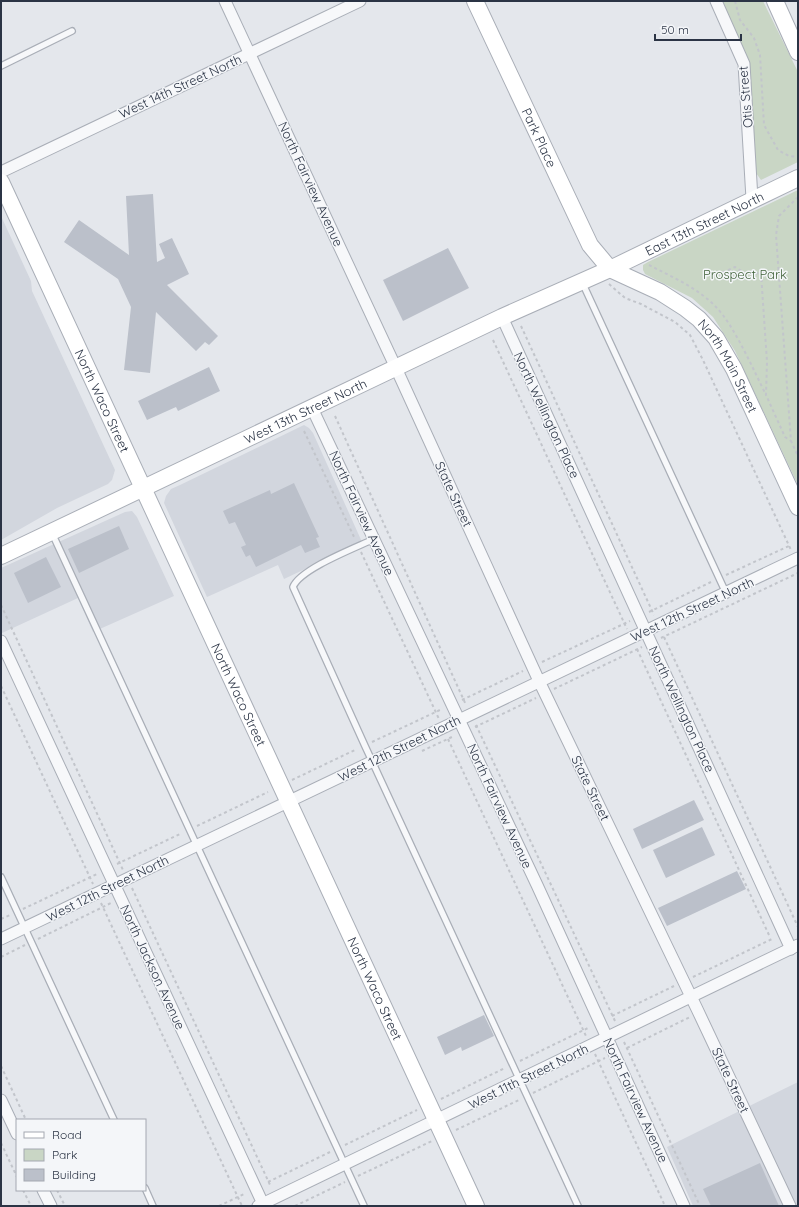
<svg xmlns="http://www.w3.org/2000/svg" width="799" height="1207" font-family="Quicksand,sans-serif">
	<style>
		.built { fill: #d2d6de }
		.green { fill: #c9d6c5 }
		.building { fill: #bbc0ca }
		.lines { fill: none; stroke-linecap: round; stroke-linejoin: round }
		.lane-casing { stroke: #a9aeb7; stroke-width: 8 }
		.street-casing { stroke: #a9aeb7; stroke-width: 13 }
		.secondary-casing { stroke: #a9aeb7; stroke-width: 18 }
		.path { stroke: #c2c5cb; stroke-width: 2; stroke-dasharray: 3 3; stroke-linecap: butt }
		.lane { stroke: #f7f8fa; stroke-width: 5.5 }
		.street { stroke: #f7f8fa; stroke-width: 11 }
		.secondary { stroke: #fff; stroke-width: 16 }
		.labels { text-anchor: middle; stroke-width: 3; stroke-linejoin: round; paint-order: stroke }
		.street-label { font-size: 13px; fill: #2b3445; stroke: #f4f6f9 }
		.park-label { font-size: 13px; fill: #3f6138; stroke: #f4f6f9 }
	</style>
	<rect width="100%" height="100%" fill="#e4e7ec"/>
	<!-- built -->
	<g class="built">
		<polygon points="1,216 31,281 32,291 115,470 112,480 108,484 57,508 1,540"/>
		<polygon points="304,425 309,428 313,433 362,542 284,579 278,565 207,597 164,503 166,496 171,489 180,485"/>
		<polygon points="132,511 137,517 174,596 93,632 78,598 2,633 1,568 125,512"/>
		<polygon points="798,1082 798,1206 693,1206 667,1147"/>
	</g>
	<!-- green -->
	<g class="green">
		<polygon points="720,1 763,1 798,72 798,162 761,180 756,173 747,62"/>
		<polygon points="798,190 798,485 735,351 713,317 692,298 645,274 643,270 643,265 648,262"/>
	</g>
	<!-- building -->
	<g class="building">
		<polygon points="153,194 157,262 165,258 159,244 172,238 189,274 167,285 218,336 209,345 205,342 196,351 156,312 150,373 124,370 131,307 118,279 64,242 79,220 129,255 126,196"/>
		<polygon points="448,248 469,288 403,321 383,280"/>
		<polygon points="209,367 220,391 178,411 176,407 147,420 138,401"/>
		<polygon points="294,483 319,537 316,538 320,547 305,553 301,545 256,567 250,555 246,557 241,547 246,545 235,522 229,524 223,511 270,490 271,494"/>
		<polygon points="119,526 129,549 79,573 68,549"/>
		<polygon points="46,557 61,587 28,603 14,573"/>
		<polygon points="694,800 704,820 642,849 633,829"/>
		<polygon points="702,827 715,855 666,878 653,850"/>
		<polygon points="737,871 746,889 667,926 658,908"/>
		<polygon points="484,1015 494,1036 462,1051 461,1047 445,1055 437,1037"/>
		<polygon points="760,1163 779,1206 711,1206 703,1189"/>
	</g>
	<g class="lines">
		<!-- lane casing -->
		<g class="lane-casing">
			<g id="lane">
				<polyline points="1,66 72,31"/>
				<polyline points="582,282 726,593"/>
				<polyline points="52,533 364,1206"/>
				<path d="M374,539C355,548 300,569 293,587L365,746L578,1206"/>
				<polyline points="1,877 114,1120"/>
				<polyline points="145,1188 153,1206"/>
			</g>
		</g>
		<!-- street casing -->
		<g class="street-casing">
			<g id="street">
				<polyline points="225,1 396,368 539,681 697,1009 790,1206"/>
				<polyline points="716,1 744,64 752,199"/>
				<polyline points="1,172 360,1"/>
				<polyline points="502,317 791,949"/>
				<polyline points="312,408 537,885 684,1206"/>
				<polyline points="1,641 264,1206"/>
				<polyline points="1,939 798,558"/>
				<polyline points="1,1100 17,1134"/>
				<polyline points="43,1190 51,1206"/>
				<polyline points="258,1206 798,945"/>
			</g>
		</g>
		<!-- secondary casing -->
		<g class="secondary-casing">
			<g id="secondary">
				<path id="s1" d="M475,1L590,245L610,269L660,292L685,308L699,319L716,338L734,369L798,507"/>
				<polyline points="775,1 798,52"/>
				<path id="s2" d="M1,182L476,1206"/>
				<path id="s3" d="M1,556L502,317L610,269L798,178"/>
			</g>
		</g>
		<!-- path -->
		<g class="path">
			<polyline points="735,1 740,20 754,38 760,55 764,125 778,150 789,156 798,157"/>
			<polyline points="798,197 779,216 776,235 791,441 798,456"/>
			<path d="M649,265C672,277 698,288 716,307C734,325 754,371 766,395"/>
			<polyline points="761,273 767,362 766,395 785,437 791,441"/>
			<polyline points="717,275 735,267 746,274 778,272"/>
			<polyline points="609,284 625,298 641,304 675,322 690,335 703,360 791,550"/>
			<polyline points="521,326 654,615"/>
			<polyline points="493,340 627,629"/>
			<polyline points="335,416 466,705"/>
			<polyline points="304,431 355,539"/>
			<polyline points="361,552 439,719"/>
			<polyline points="726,575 789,546"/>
			<polyline points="1,605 123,870"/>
			<polyline points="649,612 711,582"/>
			<polyline points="664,637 798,927"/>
			<polyline points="661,638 798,573"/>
			<polyline points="637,649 769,935"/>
			<polyline points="542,662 630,621"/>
			<polyline points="1,686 93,884"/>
			<polyline points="554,689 642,647"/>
			<polyline points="462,700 523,671"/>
			<polyline points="476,725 615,1021"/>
			<polyline points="475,727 536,698"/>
			<polyline points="448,739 586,1036"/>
			<polyline points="372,742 442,709"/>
			<polyline points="422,751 454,736"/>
			<polyline points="292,780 357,749"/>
			<polyline points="197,826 268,792"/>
			<polyline points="117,864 182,833"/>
			<polyline points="132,888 271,1187"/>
			<polyline points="101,903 242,1206"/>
			<polyline points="23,909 97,874"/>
			<polyline points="1,919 10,915"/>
			<polyline points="38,939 111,903"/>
			<polyline points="1,957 25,945"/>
			<polyline points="693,977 774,938"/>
			<polyline points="612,1016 674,986"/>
			<polyline points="624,1042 700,1206"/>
			<polyline points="627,1048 690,1017"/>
			<polyline points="595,1054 665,1206"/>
			<polyline points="520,1061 590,1027"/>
			<polyline points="1,1066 26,1120"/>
			<polyline points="533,1093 605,1058"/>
			<polyline points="441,1099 505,1068"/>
			<polyline points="456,1130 521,1099"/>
			<polyline points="1,1143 17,1177"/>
			<polyline points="345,1145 417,1110"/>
			<polyline points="358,1176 432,1141"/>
			<polyline points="268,1182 330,1152"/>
			<polyline points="23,1190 31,1206"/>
			<polyline points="57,1190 65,1206"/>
			<polyline points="219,1206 246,1193"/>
			<polyline points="295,1206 345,1182"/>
		</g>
		<!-- lane -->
		<use href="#lane" class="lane"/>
		<!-- street -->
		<use href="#street" class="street"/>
		<!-- secondary -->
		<use href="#secondary" class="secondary"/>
	</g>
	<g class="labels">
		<!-- street labels -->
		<g class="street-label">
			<text transform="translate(180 86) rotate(-25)" y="5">West 14th Street North</text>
			<text transform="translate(745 97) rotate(-95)" y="5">Otis Street</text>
			<text dy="5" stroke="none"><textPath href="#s1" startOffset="151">Park Place</textPath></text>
			<text transform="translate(311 184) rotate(65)" y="5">North Fairview Avenue</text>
			<text dy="5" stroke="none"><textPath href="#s3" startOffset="778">East 13th Street North</textPath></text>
			<text dy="5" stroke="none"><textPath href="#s1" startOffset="459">North Main Street</textPath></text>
			<text dy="5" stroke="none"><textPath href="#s2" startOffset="241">North Waco Street</textPath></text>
			<text dy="5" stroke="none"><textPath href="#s3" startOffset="337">West 13th Street North</textPath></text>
			<text transform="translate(547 415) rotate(65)" y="5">North Wellington Place</text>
			<text transform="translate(454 494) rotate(65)" y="5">State Street</text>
			<text transform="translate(362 513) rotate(65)" y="5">North Fairview Avenue</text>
			<text transform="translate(692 609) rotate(-25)" y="5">West 12th Street North</text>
			<text dy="5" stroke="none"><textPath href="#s2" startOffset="565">North Waco Street</textPath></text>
			<text transform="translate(682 709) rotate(65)" y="5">North Wellington Place</text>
			<text transform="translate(399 748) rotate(-26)" y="5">West 12th Street North</text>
			<text transform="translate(591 788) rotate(64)" y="5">State Street</text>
			<text transform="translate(500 806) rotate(65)" y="5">North Fairview Avenue</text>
			<text transform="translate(107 888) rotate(-26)" y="5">West 12th Street North</text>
			<text transform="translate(153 967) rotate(65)" y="5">North Jackson Avenue</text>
			<text dy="5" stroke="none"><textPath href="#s2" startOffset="889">North Waco Street</textPath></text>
			<text transform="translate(528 1076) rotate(-26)" y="5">West 11th Street North</text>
			<text transform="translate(731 1080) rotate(65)" y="5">State Street</text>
			<text transform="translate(636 1100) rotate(65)" y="5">North Fairview Avenue</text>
		</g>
		<!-- park labels -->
		<g class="park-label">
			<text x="745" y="279">Prospect Park</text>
		</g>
	</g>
	<!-- border -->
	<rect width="799" height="1207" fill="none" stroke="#2b3445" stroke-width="4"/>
	<!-- legend -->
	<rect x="16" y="1119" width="130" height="72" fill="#f4f6f9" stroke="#a4a8b1"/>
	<rect x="24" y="1132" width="20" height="6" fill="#ffffff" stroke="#a4a8b1"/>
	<text x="52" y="1139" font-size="12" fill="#2b3445">Road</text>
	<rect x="24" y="1149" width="20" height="12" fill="#c9d6c5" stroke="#a4a8b1"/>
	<text x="52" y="1159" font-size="12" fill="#2b3445">Park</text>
	<rect x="24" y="1169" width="20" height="12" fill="#bbc0ca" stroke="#a4a8b1"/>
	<text x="52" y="1179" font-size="12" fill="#2b3445">Building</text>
	<!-- scale -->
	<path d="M655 34v6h86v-6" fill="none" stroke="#2b3445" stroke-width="2"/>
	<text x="661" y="34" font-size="12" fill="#2b3445" stroke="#f4f6f9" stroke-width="3" paint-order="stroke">50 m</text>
</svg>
